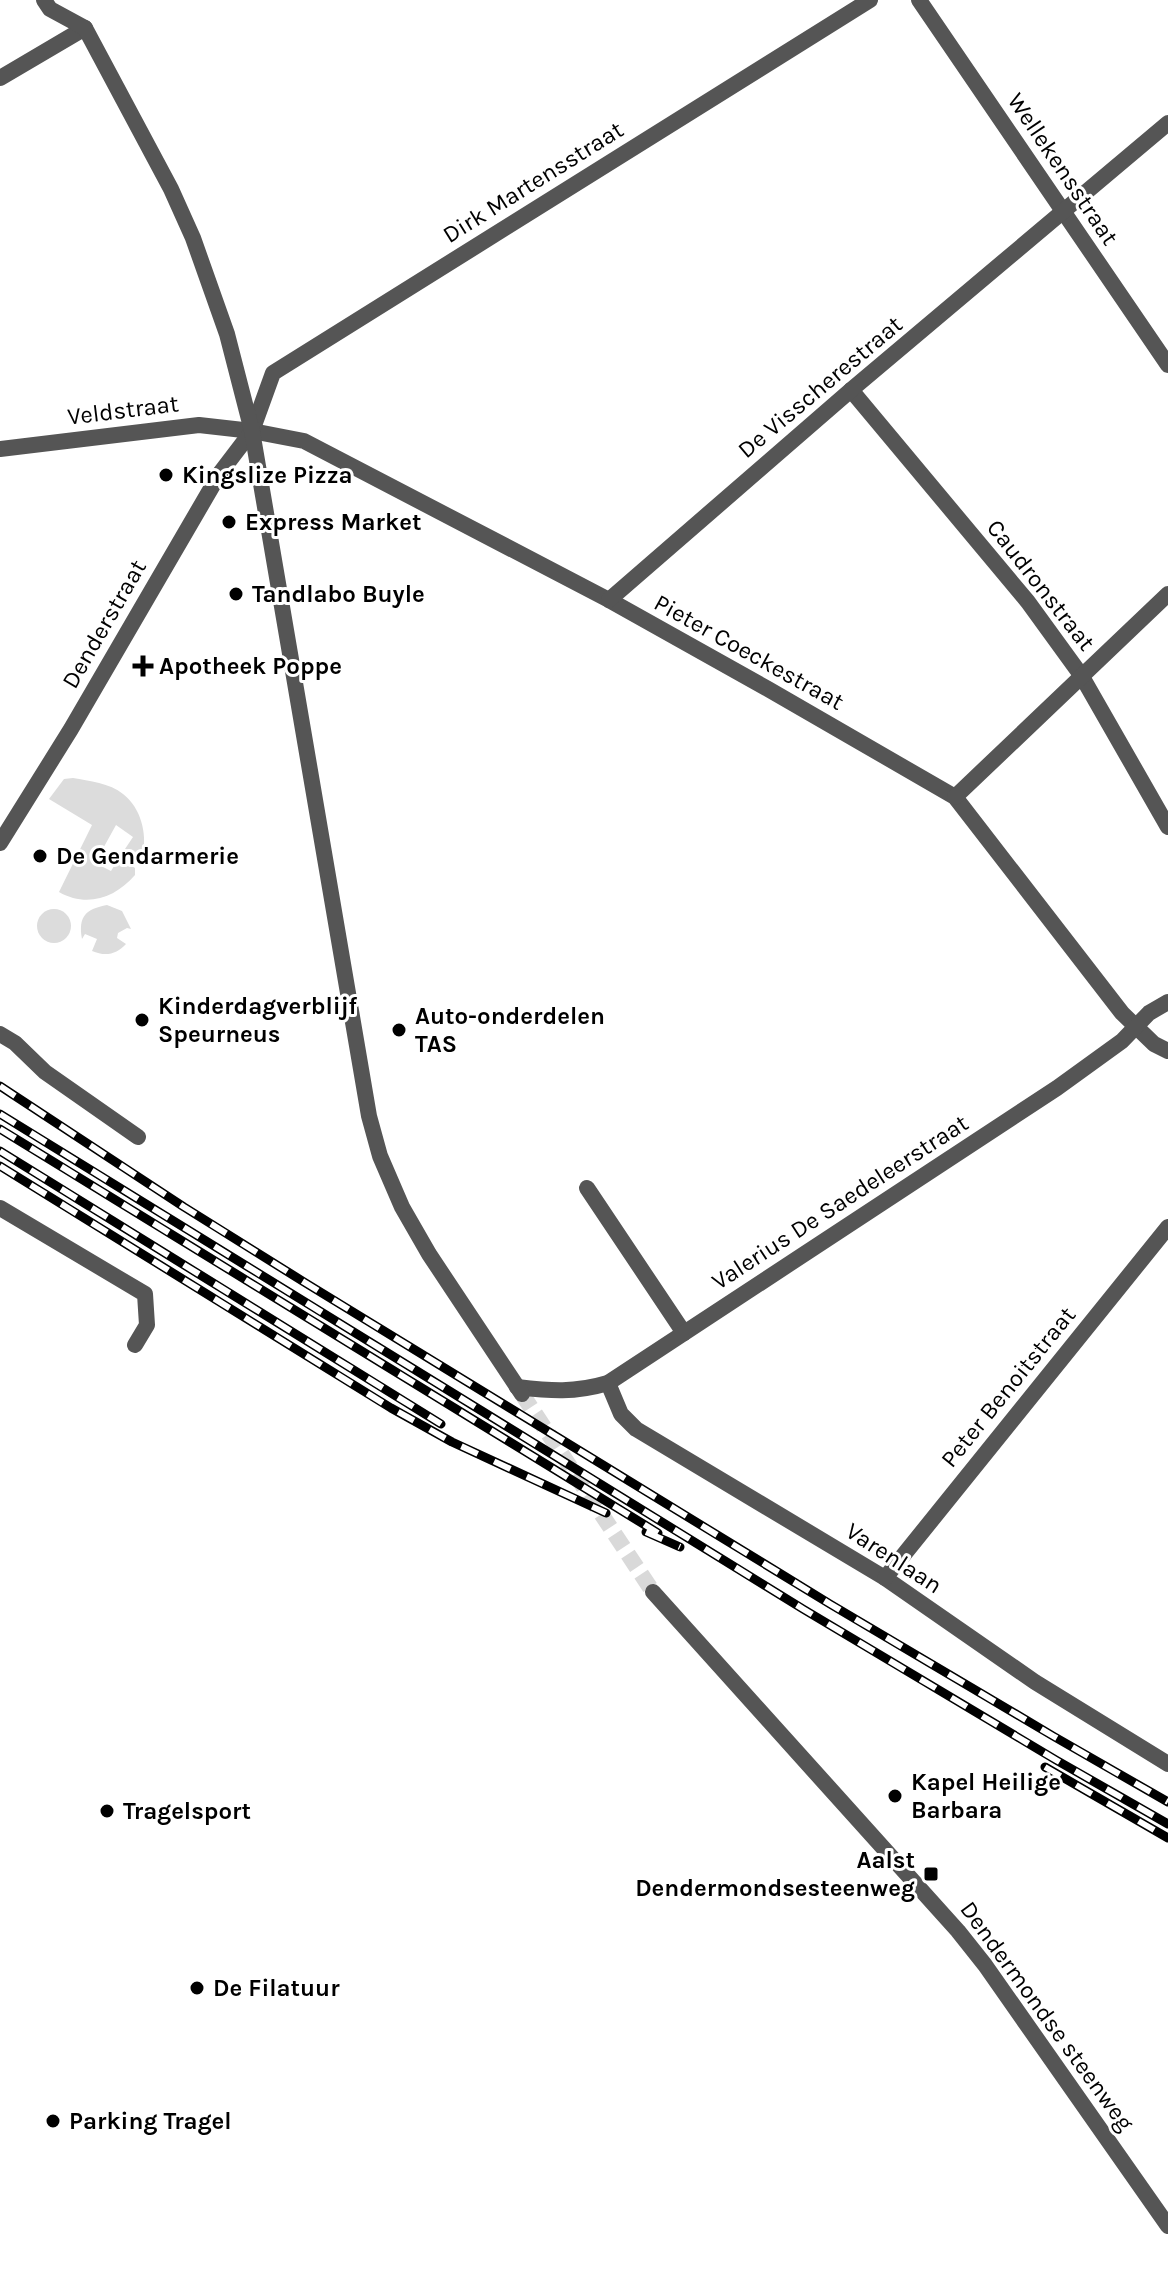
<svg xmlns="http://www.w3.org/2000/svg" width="1168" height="2273" font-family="Karla,sans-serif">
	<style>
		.green { fill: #dcdcdc }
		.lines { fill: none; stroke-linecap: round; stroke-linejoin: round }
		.tertiary-tunnel { stroke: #d9d9d9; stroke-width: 16; stroke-dasharray: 16 8; stroke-linecap: butt }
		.minor { stroke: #555; stroke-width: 16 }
		.tertiary { stroke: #555; stroke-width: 16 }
		.rail-casing { stroke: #000; stroke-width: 9 }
		.rail { stroke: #fff; stroke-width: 6; stroke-dasharray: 18; stroke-linecap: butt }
		.poi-dot { fill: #000; stroke: #fff; stroke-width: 3 }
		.labels { text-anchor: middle; stroke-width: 6; stroke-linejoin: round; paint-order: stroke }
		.street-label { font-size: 24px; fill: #000; stroke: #fff }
		.poi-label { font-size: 24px; font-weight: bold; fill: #000; stroke: #fff; text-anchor: start }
	</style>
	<rect width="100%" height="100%" fill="#fff"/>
	<!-- green -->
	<g class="green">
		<path d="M73,778C89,781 110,783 123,794C141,808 147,833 143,854H138L125,849L133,837L116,825L95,863L111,871L119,858L135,868V875C115,898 87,908 59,892L92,825L49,799L64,779Z"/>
		<path d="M107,905L122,911L131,929L127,928L118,933L117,938L126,944C117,954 106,957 92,951L97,939L85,934L82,939C78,916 86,909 107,905Z"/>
		<circle cx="54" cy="926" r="17"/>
	</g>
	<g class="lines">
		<!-- tertiary-tunnel -->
		<polyline class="tertiary-tunnel" points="522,1394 653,1592"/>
		<!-- minor -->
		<g class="minor">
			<polyline points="919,0 1168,365"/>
			<polyline points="0,78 85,28"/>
			<polyline points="851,390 1028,602 1081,675 1168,827"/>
			<polyline points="0,449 199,425 252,431 304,441 609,600 768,689 955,797 1122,1013 1154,1044 1168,1051"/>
			<polyline points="609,600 851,390 1168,123"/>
			<polyline points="955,797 1168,594"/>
			<polyline points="0,843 71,729 220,473 252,431 273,373 870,0"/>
			<polyline points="0,1034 15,1043 45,1072 138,1137"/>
			<polyline points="587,1188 684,1333"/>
			<polyline points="0,1208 145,1294 147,1325 135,1345"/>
			<polyline points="608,1383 621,1414 636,1429 885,1578 1035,1682 1168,1764"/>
			<path d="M517,1387C551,1391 574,1393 608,1383L1057,1088L1122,1041L1149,1013L1168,1002"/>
			<polyline points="885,1578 1168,1227"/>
		</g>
		<!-- tertiary -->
		<g class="tertiary">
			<polyline points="44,0 50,9 85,28 171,189 193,238 227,334 252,431 369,1116 380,1156 402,1207 429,1254 522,1394"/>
			<polyline points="653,1592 958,1931 985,1965 1168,2226"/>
		</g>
		<!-- rail casing -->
		<g class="rail-casing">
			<g id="rail">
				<polyline points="0,1086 184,1207 304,1282 830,1604 1053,1736 1168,1802"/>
				<polyline points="0,1114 803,1609 1056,1760 1168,1824"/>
				<polyline points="0,1129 658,1533"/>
				<polyline points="0,1151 441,1424"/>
				<polyline points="0,1166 391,1408 452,1442 606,1513"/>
				<polyline points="646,1532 680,1547"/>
				<polyline points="1045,1767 1168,1838"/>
			</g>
		</g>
		<!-- rail -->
		<use href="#rail" class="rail"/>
	</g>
	<!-- markers -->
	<g class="poi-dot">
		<circle cx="166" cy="475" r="8"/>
		<circle cx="229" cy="522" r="8"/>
		<circle cx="236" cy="594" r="8"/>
		<path d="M139 654h8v8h8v8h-8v8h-8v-8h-8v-8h8z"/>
		<circle cx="40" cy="856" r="8"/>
		<circle cx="142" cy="1020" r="8"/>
		<circle cx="399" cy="1030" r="8"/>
		<circle cx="895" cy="1796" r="8"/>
		<circle cx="107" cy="1811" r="8"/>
		<rect x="923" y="1866" width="16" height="16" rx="4"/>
		<circle cx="197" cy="1988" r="8"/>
		<circle cx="53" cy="2121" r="8"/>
	</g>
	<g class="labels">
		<!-- street labels -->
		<g class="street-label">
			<text transform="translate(1063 169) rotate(56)" y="8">Wellekensstraat</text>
			<text transform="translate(533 182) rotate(-32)" y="8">Dirk Martensstraat</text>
			<text transform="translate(820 387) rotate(-40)" y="8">De Visscherestraat</text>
			<text transform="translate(123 410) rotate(-7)" y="8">Veldstraat</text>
			<text transform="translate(1041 585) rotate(52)" y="8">Caudronstraat</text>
			<text transform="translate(104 624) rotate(-60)" y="8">Denderstraat</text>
			<text transform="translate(749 652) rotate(29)" y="8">Pieter Coeckestraat</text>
			<text transform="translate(840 1202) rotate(-33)" y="8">Valerius De Saedeleerstraat</text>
			<text transform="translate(1008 1387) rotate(-51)" y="8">Peter Benoitstraat</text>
			<text transform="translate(894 1558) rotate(33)" y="8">Varenlaan</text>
			<text transform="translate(1047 2016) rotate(54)" y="8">Dendermondse steenweg</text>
		</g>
		<!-- poi labels -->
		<g class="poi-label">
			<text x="182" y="483">Kingslize Pizza</text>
			<text x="245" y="530">Express Market</text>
			<text x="252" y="602">Tandlabo Buyle</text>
			<text x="159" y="674">Apotheek Poppe</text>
			<text x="56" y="864">De Gendarmerie</text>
			<text x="158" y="1014">Kinderdagverblijf<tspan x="158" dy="28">Speurneus</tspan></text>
			<text x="415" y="1024">Auto-onderdelen<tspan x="415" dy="28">TAS</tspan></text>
			<text x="911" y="1790">Kapel Heilige<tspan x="911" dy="28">Barbara</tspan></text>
			<text x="123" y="1819">Tragelsport</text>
			<text x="915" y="1868" text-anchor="end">Aalst<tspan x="915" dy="28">Dendermondsesteenweg</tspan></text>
			<text x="213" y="1996">De Filatuur</text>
			<text x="69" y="2129">Parking Tragel</text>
		</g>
	</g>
</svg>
